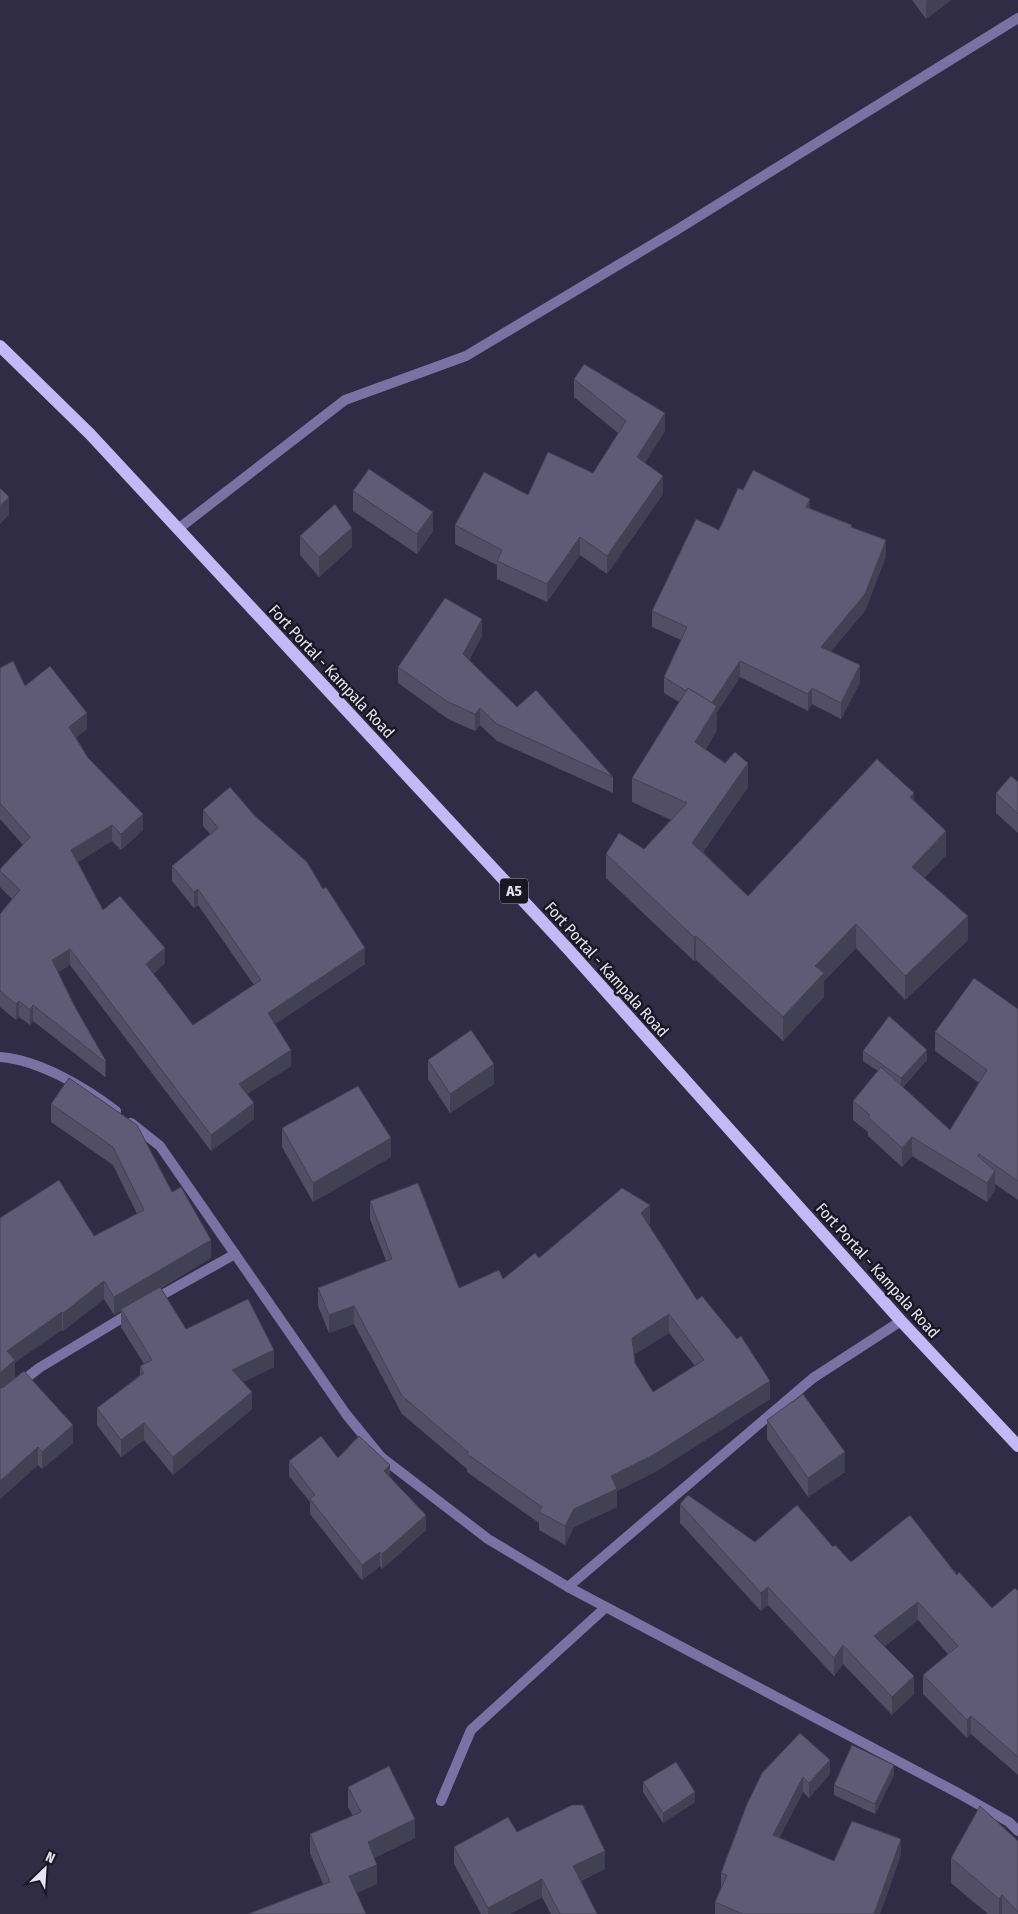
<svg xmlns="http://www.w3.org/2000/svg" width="1018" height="1914" font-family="'Fira Sans Condensed',sans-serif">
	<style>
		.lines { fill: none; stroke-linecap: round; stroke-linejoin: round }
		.lane { stroke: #7b72a4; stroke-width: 10 }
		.street { stroke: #7b72a4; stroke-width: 10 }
		.primary { stroke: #c4b9f7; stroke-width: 12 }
		.wall { fill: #524e65; fill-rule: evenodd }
		.shaded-wall { fill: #424053 }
		.building { fill: #5f5b76; stroke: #424053; fill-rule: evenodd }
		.labels { text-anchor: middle; stroke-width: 5; stroke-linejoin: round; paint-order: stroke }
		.shield { fill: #191722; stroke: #a8a6b5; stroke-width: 1 }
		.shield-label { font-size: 15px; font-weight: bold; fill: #e6e3f4 }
		.street-label { font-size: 16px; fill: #e6e3f4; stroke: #191722 }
	</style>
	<rect width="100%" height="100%" fill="#312c45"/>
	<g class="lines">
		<!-- lane -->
		<g class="lane">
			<polyline points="178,529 345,400 466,356 675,231 1018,18"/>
			<polyline points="441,1801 471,1730 606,1607"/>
		</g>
		<!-- street -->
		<g class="street">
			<path d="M0,1057C39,1060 85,1087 116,1111"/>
			<polyline points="131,1123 160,1146 346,1414 381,1457 488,1539 568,1587 958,1793 1009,1822 1018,1831"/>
			<polyline points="153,1300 235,1254"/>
			<polyline points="0,1399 39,1368 132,1312"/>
			<polyline points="568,1587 813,1378 901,1321"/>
		</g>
		<!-- primary -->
		<polyline class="primary" points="0,346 90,434 568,949 901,1321 1018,1446"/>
	</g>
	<!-- wall -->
	<g class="wall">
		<polygon points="912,0 951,0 926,19"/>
		<polygon points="574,379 665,431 645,462 663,494 607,574 580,555 547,602 497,579 497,565 455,544 455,525 528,495 593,473 618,433 574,397"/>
		<polygon points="743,490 852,527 886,556 865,611 831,651 860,682 841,719 812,704 808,711 740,677 717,712 717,730 706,749 748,787 703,852 748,896 914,800 946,855 924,878 968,940 905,1000 856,948 824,981 824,997 783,1041 696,960 694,961 606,878 606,854 644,849 671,820 632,802 632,778 679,702 664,693 664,677 681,640 652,627 652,611 719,530"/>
		<polygon points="353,491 433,531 417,554 353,511"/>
		<polygon points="300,536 352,547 319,577 300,555"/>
		<polygon points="482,636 469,660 517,707 613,777 613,793 497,741 480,725 475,731 448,719 398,683 398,667"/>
		<polygon points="0,668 87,729 76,737 88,758 143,830 121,850 112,841 78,862 103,910 165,963 153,974 193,1025 254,985 198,905 194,908 172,881 172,866 210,834 203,826 203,810 365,964 275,1024 291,1066 247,1094 254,1119 211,1151 70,965 58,972 75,1007 106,1061 106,1076 105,1077 33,1021 30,1025 19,1017 16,1020 0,1007 0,914 12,899 0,887 0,869 23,845 0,819"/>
		<polygon points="1018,782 1018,833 996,813 996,793"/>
		<polygon points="1018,1009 1018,1200 995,1184 995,1190 987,1202 912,1156 902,1167 868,1136 868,1132 853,1120 853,1101 878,1071 863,1061 863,1051 927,1060 903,1087 950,1130 979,1083 935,1051 935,1032"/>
		<polygon points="428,1060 494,1084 450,1113 428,1079"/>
		<polygon points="69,1078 172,1192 211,1258 161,1288 186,1329 274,1367 243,1382 252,1409 173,1475 144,1440 121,1457 97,1425 97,1408 140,1375 140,1366 144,1364 121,1327 121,1311 114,1315 104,1299 63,1331 62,1330 15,1362 15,1378 73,1443 42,1469 38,1465 0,1499 0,1218 94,1236 137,1214 113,1165 51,1122 51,1104"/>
		<polygon points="282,1128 391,1157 313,1202 282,1147"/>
		<path d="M370,1201L459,1288L503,1279L539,1258L650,1223L648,1225L697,1300L770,1399L655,1472L617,1491V1507L574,1527L565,1545L539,1530V1523L467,1472V1469L402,1414L354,1324L329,1333L318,1306V1288L386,1261L370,1219ZM669,1333L695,1366L653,1392L635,1363L634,1354Z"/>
		<polygon points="767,1420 845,1472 808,1497 767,1439"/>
		<polygon points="338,1458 390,1476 426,1530 382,1569 380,1566 362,1580 310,1514 310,1502 289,1476 289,1461"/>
		<polygon points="680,1504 755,1542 833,1547 851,1562 957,1575 992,1608 1018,1591 1018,1775 971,1734 967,1738 923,1694 923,1675 948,1654 918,1620 884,1647 914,1694 892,1715 843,1664 834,1676 768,1605 761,1611 680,1523"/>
		<polygon points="762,1773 830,1774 809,1798 803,1792 779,1838 834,1861 901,1854 880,1914 715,1914 715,1902 721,1887 721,1873"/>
		<polygon points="894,1775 875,1814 834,1795 834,1785"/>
		<polygon points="643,1782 695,1802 663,1823 643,1792"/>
		<polygon points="348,1787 415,1838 374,1858 377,1884 356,1893 323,1884 310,1853 310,1834 353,1816 348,1807"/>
		<polygon points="517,1832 605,1869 581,1881 597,1914 551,1914 542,1897 510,1914 481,1914 454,1864 454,1847"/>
		<polygon points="1018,1841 1018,1914 988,1914 951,1883 951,1858"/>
	</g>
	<!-- shaded-wall -->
	<g class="shaded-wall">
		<polygon points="928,0 951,0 926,19 926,1"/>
		<polygon points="665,413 665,431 637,475 637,457"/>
		<polygon points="663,476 663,494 607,574 607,556"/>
		<polygon points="9,497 9,515 0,524 0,506"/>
		<polygon points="810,499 810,515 806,507"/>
		<polygon points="433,512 433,531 417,554 417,534"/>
		<polygon points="352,528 352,547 319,577 319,557"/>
		<polygon points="580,537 580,555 547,602 547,584"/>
		<polygon points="886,540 886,556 865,611 821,663 821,647"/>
		<polygon points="482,619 482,636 463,671 463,654"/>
		<polygon points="740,661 740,677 717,712 717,730 695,766 695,742 710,706"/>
		<polygon points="860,665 860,682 841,719 841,703"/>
		<polygon points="812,688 812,704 808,711 808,694"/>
		<polygon points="480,708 480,725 475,731 475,714"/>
		<polygon points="87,713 87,729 69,743 69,727"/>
		<polygon points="748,763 748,787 692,867 692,843"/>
		<polygon points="914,793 914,817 910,797"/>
		<polygon points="143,814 143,830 121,850 121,834"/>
		<polygon points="112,825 112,841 71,866 71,850"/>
		<polygon points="946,831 946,855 912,891 912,867"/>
		<polygon points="198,889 198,905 194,908 194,892"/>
		<polygon points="968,916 968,940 905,1000 905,976"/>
		<polygon points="856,924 856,948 824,981 824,997 783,1041 783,1017 815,966"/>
		<polygon points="696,936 696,960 694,961 694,937"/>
		<polygon points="165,948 165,963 146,980 146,964"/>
		<polygon points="365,948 365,964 268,1029 268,1013"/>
		<polygon points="70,949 70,965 52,976 52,960"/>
		<polygon points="19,1001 19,1017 16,1020 16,1004"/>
		<polygon points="33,1005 33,1021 30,1025 30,1010"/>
		<polygon points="291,1050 291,1066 239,1099 239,1084"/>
		<polygon points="927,1050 927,1060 901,1088 901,1078"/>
		<polygon points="106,1061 106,1076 105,1077 105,1062"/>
		<polygon points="494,1064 494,1084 450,1113 450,1094"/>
		<polygon points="254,1103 254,1119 211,1151 211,1135"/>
		<polygon points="912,1137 912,1156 902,1167 902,1148"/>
		<polygon points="391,1138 391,1157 313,1202 313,1183"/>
		<polygon points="995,1171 995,1190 987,1202 987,1183"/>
		<polygon points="650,1205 650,1223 641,1231 641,1213"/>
		<polygon points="211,1240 211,1258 114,1315 114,1297"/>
		<polygon points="104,1281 104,1299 63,1331 63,1313"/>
		<polygon points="354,1306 354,1324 329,1333 329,1315"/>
		<polygon points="62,1312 62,1330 15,1362 15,1378 0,1390 0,1373 7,1351"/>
		<polygon points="669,1314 669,1333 632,1356 632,1338"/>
		<polygon points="274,1350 274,1367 232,1387 232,1370"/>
		<polygon points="770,1381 770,1399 655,1472 617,1491 617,1507 574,1527 565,1545 565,1526 574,1509 611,1476"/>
		<polygon points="252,1392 252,1409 173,1475 173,1457"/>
		<polygon points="144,1423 144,1440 121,1457 121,1440"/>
		<polygon points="73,1425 73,1443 42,1469 42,1452"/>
		<polygon points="38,1447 38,1465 0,1499 0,1481"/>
		<polygon points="845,1452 845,1472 808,1497 808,1478"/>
		<polygon points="390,1465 390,1480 384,1471"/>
		<polygon points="426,1515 426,1530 382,1569 382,1554"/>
		<polygon points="380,1552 380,1566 362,1580 362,1565"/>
		<polygon points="768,1587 768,1605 761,1611 761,1593"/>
		<polygon points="918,1602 918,1620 874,1655 874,1636"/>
		<polygon points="843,1645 843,1664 834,1676 834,1658"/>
		<polygon points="914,1676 914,1694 892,1715 892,1697"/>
		<polygon points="971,1716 971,1734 967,1738 967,1720"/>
		<polygon points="830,1760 830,1774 809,1798 809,1783"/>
		<polygon points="894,1765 894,1775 875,1814 875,1804"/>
		<polygon points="803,1777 803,1792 773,1850 773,1835"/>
		<polygon points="695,1792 695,1802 663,1823 663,1813"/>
		<polygon points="415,1819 415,1838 368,1861 368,1842"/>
		<polygon points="901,1839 901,1854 880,1914 874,1914"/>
		<polygon points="605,1851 605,1869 573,1884 573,1866"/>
		<polygon points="377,1865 377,1884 349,1895 349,1876"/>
		<polygon points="542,1879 542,1897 510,1914 488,1914 488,1908"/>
		<polygon points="1002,1895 1002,1914 999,1914 999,1899"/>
	</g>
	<!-- building -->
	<g class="building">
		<polygon points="584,364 665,413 637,457 663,476 607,556 580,537 547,584 497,561 502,550 455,525 484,472 528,495 548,452 593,473 626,421 574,379"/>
		<polygon points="369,469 433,512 417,534 353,491"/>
		<polygon points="753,470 810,499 806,507 852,525 851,527 886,540 865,594 821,647 860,665 841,703 812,688 808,694 740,661 712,703 688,688 686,691 664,677 687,627 652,611 696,519 719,530 738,488 743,490"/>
		<polygon points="0,488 9,497 0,506"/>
		<polygon points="335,504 352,528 319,557 300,536"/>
		<polygon points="445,598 482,619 463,654 517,707 536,690 613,777 497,724 480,708 475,714 448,702 398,667"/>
		<polygon points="13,661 25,686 50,666 87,713 69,727 88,758 143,814 121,834 112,825 71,850 103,910 120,896 165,948 146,964 193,1025 261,980 198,889 194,892 172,866 218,828 203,810 230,787 254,815 307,862 323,889 326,887 365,948 268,1013 291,1050 239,1084 254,1103 211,1135 70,949 52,960 75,1007 106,1061 105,1062 33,1005 30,1010 19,1001 16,1004 0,991 0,914 20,890 0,871 0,869 30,837 0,803 0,668"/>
		<polygon points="688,688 717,706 695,742 725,763 735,752 748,763 692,843 748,896 877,759 914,793 910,797 946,831 912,867 968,916 905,976 856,924 815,966 824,973 783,1017 696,936 694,937 606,854 619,833 644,849 687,803 632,778"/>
		<polygon points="1011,776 1018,782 1018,814 996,793"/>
		<polygon points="974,978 1018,1009 1018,1181 979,1154 978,1156 995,1171 987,1183 912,1137 902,1148 868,1117 870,1115 853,1101 881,1067 950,1130 987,1070 935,1032"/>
		<polygon points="889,1016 927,1050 901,1078 863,1051"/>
		<polygon points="471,1030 494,1064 450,1094 428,1060"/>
		<polygon points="69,1078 137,1125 172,1192 181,1187 211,1240 114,1297 104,1281 63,1313 62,1312 7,1351 15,1360 0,1373 0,1218 59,1180 94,1236 144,1210 113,1147 51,1104"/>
		<polygon points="358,1086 391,1138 313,1183 282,1128"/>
		<path d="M418,1183L459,1288L499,1270L503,1279L535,1253L539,1258L622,1188L650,1205L641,1213L697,1300L702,1296L737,1339L741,1336L770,1381L655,1454L611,1476L617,1489L574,1509L565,1526L539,1512L542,1507L467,1454L468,1452L402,1396L354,1306L329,1315L318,1288L392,1259L370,1201ZM669,1314L704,1360L653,1392L635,1363L632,1338Z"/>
		<polygon points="160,1287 186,1329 248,1299 274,1350 232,1370 252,1392 173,1457 144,1423 121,1440 97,1408 144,1373 140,1366 152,1360 121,1309"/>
		<polygon points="24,1371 73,1425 42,1452 38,1447 0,1481 0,1388 4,1387"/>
		<polygon points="803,1394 845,1452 808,1478 767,1420"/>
		<polygon points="321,1436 338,1458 359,1436 390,1465 384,1471 426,1515 382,1554 380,1552 362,1565 310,1499 315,1495 289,1461"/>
		<polygon points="688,1495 755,1542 797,1505 833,1547 835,1545 851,1562 910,1515 957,1575 959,1572 992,1608 1015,1588 1018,1591 1018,1757 971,1716 967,1720 923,1675 958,1646 918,1602 874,1636 914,1676 892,1697 843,1645 834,1658 768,1587 761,1593 680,1504"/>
		<polygon points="800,1733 830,1760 809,1783 803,1777 773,1835 834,1861 852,1821 901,1839 874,1914 743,1914 715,1902 727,1875 721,1873 747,1804 762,1773"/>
		<polygon points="852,1745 894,1765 875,1804 834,1785"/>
		<polygon points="676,1762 695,1792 663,1813 643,1782"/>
		<polygon points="389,1766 415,1819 368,1842 377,1865 349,1876 366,1914 248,1914 330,1882 310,1834 361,1812 348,1787"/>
		<polygon points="572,1805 583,1805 605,1851 573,1866 597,1914 560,1914 542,1879 488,1908 454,1847 508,1817 517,1832"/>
		<polygon points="980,1806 1018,1841 1018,1912 1002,1895 999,1899 951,1858"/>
	</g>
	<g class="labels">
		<!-- shield labels -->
		<rect class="shield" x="500" y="878.5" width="28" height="25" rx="4"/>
		<g class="shield-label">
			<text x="514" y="896">A5</text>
		</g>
		<!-- street labels -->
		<g class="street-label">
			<text transform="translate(332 671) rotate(47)" y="6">Fort Portal - Kampala Road</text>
			<text transform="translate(607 969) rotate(48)" y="6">Fort Portal - Kampala Road</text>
			<text transform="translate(878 1270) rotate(48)" y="6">Fort Portal - Kampala Road</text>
		</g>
	</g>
	<!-- north arrow -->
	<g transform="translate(45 1869) rotate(25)" stroke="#191722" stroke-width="4" paint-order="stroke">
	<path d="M0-4L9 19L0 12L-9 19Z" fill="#e6e3f4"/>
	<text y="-8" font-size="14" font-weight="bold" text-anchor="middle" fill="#e6e3f4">N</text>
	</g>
</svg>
